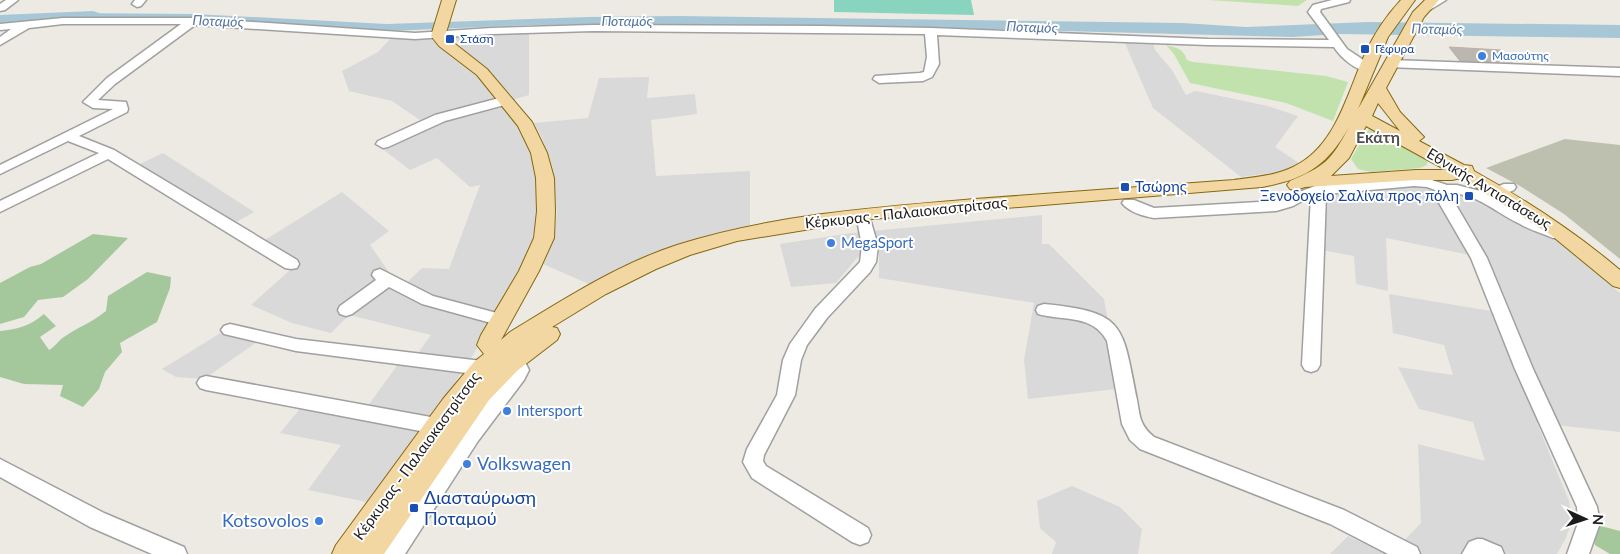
<svg xmlns="http://www.w3.org/2000/svg" width="1620" height="554" font-family="Lato,sans-serif">
	<style>
		.residential { fill: #dad9d9 }
		.construction { fill: #bec0af }
		.grass { fill: #c2e2ad }
		.forest { fill: #a4c89b }
		.pitch { fill: #88d4be }
		.water { fill: #a7c7d6 }
		.lines { fill: none; stroke-linecap: round; stroke-linejoin: round }
		.river { fill: #a7c7d6; fill-rule: evenodd }
		.building { fill: #bcb6b0; stroke: #bcb2a7 }
		.minor-casing { stroke: #a0a0a0; stroke-width: 3 }
		.major-casing { stroke: #85690f; stroke-width: 2 }
		.minor { fill: #fff; fill-rule: evenodd }
		.major { fill: #f2d7a2; fill-rule: evenodd }
		.transit-dot { fill: #1a4fb4; stroke: #fff; stroke-width: 2 }
		.shop-dot { fill: #3f7fe0; stroke: #fff; stroke-width: 2 }
		.labels { text-anchor: middle; stroke-width: 4; stroke-linejoin: round; paint-order: stroke }
		.far-transit-label { font-size: 12px; fill: #164399; stroke: #fff; text-anchor: start }
		.far-shop-label { font-size: 12px; fill: #366cbe; stroke: #fff; text-anchor: start }
		.far-water-label { font-size: 14px; font-style: italic; fill: #5373a1; stroke: #fff }
		.transit-label { font-size: 15px; fill: #164399; stroke: #fff; text-anchor: start }
		.street-label { font-size: 15px; fill: #1c1c1c; stroke: #fff }
		.shop-label { font-size: 15px; fill: #366cbe; stroke: #fff; text-anchor: start }
		.neighbourhood-label { font-size: 16px; font-weight: bold; fill: #4f4f4f; stroke: #fff }
		.near-shop-label { font-size: 18px; fill: #366cbe; stroke: #fff; text-anchor: start }
		.near-transit-label { font-size: 18px; fill: #164399; stroke: #fff; text-anchor: start }
	</style>
	<rect width="100%" height="100%" fill="#eceae3"/>
	<!-- residential -->
	<g class="residential">
		<polygon points="529,31 529,95 512,100 490,72 463,50 453,35"/>
		<polygon points="429,38 475,71 514,119 525,135 533,160 539,189 536,237 494,322 425,429 372,503 308,490 341,445 280,433 303,405 359,418 399,363 410,364 431,335 349,315 331,333 292,323 251,305 298,263 265,240 342,192 389,231 370,245 391,275 399,290 422,268 449,269 480,185 470,187 437,158 410,170 380,147 427,125 392,101 349,91 342,71 378,52 390,39"/>
		<polygon points="1124,41 1153,43 1155,50 1172,70 1186,95 1195,91 1206,93 1268,106 1298,116 1275,147 1299,163 1279,172 1241,177 1153,108"/>
		<polygon points="649,77 647,98 695,94 697,114 651,120 656,176 750,171 750,225 703,237 672,249 591,285 543,264 555,229 557,212 549,159 542,138 534,123 588,118 599,78"/>
		<polygon points="163,153 254,212 233,224 136,166"/>
		<polygon points="1427,184 1439,199 1461,195 1558,241 1620,293 1620,432 1537,423 1569,501 1572,522 1565,540 1557,554 1391,554 1421,523 1418,444 1485,461 1473,422 1419,409 1398,367 1453,375 1444,345 1393,333 1389,294 1491,311 1470,255 1386,238 1388,291 1356,284 1354,256 1322,250 1324,193"/>
		<polygon points="1042,215 1042,244 1049,244 1104,299 1114,353 1116,389 1028,399 1024,360 1034,303 879,278 879,250 862,252 836,283 791,287 780,244 851,233"/>
		<polygon points="224,331 260,340 204,379 176,377 162,369"/>
		<polygon points="1072,486 1120,507 1142,529 1138,554 1052,554 1056,542 1040,528 1037,501"/>
		<polygon points="1348,536 1386,554 1330,554"/>
	</g>
	<!-- construction -->
	<polygon class="construction" points="1565,139 1620,145 1620,259 1564,214 1520,186 1486,168"/>
	<!-- grass -->
	<g class="grass">
		<polygon points="1209,0 1307,0 1298,6"/>
		<path d="M1166,45C1177,48 1183,48 1187,60L1193,62L1326,76L1348,82L1333,121L1286,103L1190,83L1174,54Z"/>
		<polygon points="1370,127 1428,159 1427,165 1420,168 1371,172 1358,169 1351,159"/>
	</g>
	<!-- forest -->
	<g class="forest">
		<polygon points="93,234 128,238 88,279 63,297 38,300 24,317 0,324 0,283 30,267 41,264"/>
		<path d="M147,272L171,277L170,288L157,322L120,343L122,352L105,372L99,389L83,407L60,396L63,385L24,384L0,377V331C18,329 30,326 44,314L56,326L40,337L49,350C55,347 58,341 64,337C78,327 93,322 106,311L108,296Z"/>
		<polygon points="1589,523 1620,531 1620,554 1610,554 1595,545"/>
	</g>
	<!-- pitch -->
	<polygon class="pitch" points="834,0 971,0 974,15 834,12"/>
	<!-- water -->
	<polygon class="water" points="68,13 194,14 387,24 588,17 680,16 1182,23 1246,27 1368,22 1620,25 1620,38 1339,34 1293,37 907,27 702,24 530,25 390,31 197,20 67,19 61,16"/>
	<g class="lines">
		<!-- river -->
		<polygon class="river" points="93,11 99,13 101,16 99,19 0,25 0,15"/>
	</g>
	<!-- building -->
	<polygon class="building" points="1449,47 1501,50 1513,62 1460,61"/>
	<g class="lines">
		<!-- minor casing -->
		<g class="minor-casing">
			<g id="minor">
				<polygon points="6,0 18,0 5,10 0,11 0,4"/>
				<polygon points="135,0 146,0 141,6 137,7 132,4"/>
				<path d="M1332,0H1350L1349,2L1321,9L1320,12L1347,49L1371,65L1373,68L1371,71C1359,74 1340,57 1334,47L1208,45L937,35L939,64L932,77L923,81L879,83L873,79L875,76L920,73L924,72L927,57L925,34L593,31L492,34L415,39L195,25L115,84L98,100L126,102L128,109L127,112L79,136L114,150L297,260L299,264L297,268L291,269L285,268L108,159L0,212V201L99,153L68,141L0,174V165L113,109L93,108L83,102L107,78L181,24H63L29,28L0,45V37L11,29L0,30V24L63,18H193L415,33L492,28L593,25L821,26L931,28L1208,39L1329,40L1308,12L1313,5Z"/>
				<polygon points="1433,0 1446,0 1428,11 1420,11 1419,9"/>
				<polygon points="1391,60 1620,68 1620,76 1387,67 1385,64"/>
				<polygon points="507,96 513,100 512,103 445,121 388,147 383,148 376,144 378,141 435,115"/>
				<path d="M1414,178L1429,179L1447,185H1457L1484,192L1504,184H1514L1516,187L1514,190L1496,198L1530,218L1563,230L1566,234L1563,238H1553C1542,233 1530,230 1520,224C1496,213 1477,193 1449,193L1487,258L1533,369L1597,507L1600,523L1589,554H1567L1578,523L1577,507L1515,369L1471,258L1435,196V190L1427,187L1414,186L1326,194L1320,365L1317,370L1311,372L1305,370L1302,365L1311,196L1293,206L1276,211L1154,218C1143,216 1129,212 1122,203L1124,200H1134L1154,208L1276,201L1315,186Z"/>
				<polygon points="866,220 871,222 878,246 876,262 870,272 827,318 807,345 801,360 795,395 764,455 763,461 766,466 868,528 871,535 868,542 860,545 852,542 752,478 743,462 747,449 777,395 783,360 790,344 815,309 860,262 862,246 858,225 861,222"/>
				<polygon points="380,269 433,296 508,316 511,320 508,324 502,326 422,304 389,287 352,314 346,316 340,314 338,310 340,306 376,280 372,275 374,271"/>
				<path d="M1044,304C1127,312 1122,326 1137,400C1140,418 1140,425 1154,437L1344,510L1417,547L1420,554H1388L1330,524L1140,449L1130,440L1122,424L1107,341C1093,314 1063,321 1038,314L1036,310L1038,306Z"/>
				<polygon points="230,324 296,339 482,361 488,363 491,368 488,373 482,375 296,351 224,334 221,330 224,326"/>
				<polygon points="515,352 521,354 529,370 524,380 478,441 405,554 382,554 464,429 510,372 506,359 509,354"/>
				<polygon points="206,376 436,418 443,421 446,426 443,431 436,434 206,390 200,388 197,383 200,378"/>
				<polygon points="0,459 104,513 184,547 187,554 152,554 90,527 0,477"/>
				<polygon points="1477,539 1482,539 1501,547 1504,554 1462,554 1469,542"/>
			</g>
		</g>
		<!-- major casing -->
		<g class="major-casing">
			<path id="major" d="M442,0H456L445,36L487,69L532,122L547,153L554,178L555,211L554,238L539,271L501,340L510,332C563,300 618,264 677,245C771,215 877,207 975,199C1061,193 1148,186 1234,180C1254,177 1275,176 1293,167C1336,147 1347,93 1365,54C1374,34 1386,16 1401,0H1415L1388,37L1358,109L1413,12L1425,0H1439L1424,17L1386,88L1400,112L1424,137L1419,141L1464,165L1472,166L1474,171C1526,200 1575,232 1620,270V288L1613,286L1551,235L1461,178L1452,180H1416L1305,187L1296,190L1290,189L1287,185L1290,181C1325,166 1331,161 1349,127C1327,166 1306,179 1262,187L872,219L737,241L690,255L656,269L606,294L552,327L557,328L560,334L557,340L518,370L489,400L384,554H332L336,545L443,399L474,362L484,354L477,345L481,335L519,271L534,238L537,211L536,178L531,153L518,126L477,75L439,46L431,36ZM1378,103L1400,131L1372,116ZM1366,126L1446,170H1416L1331,176L1349,158Z"/>
		</g>
		<!-- minor -->
		<use href="#minor" class="minor"/>
		<!-- major -->
		<use href="#major" class="major"/>
	</g>
	<!-- markers -->
	<g class="transit-dot">
		<rect x="445" y="34" width="10" height="10" rx="2.5"/>
		<rect x="1360" y="44" width="10" height="10" rx="2.5"/>
		<rect x="1120" y="182" width="10" height="10" rx="2.5"/>
		<rect x="1464" y="191" width="10" height="10" rx="2.5"/>
		<rect x="409" y="503" width="10" height="10" rx="2.5"/>
	</g>
	<g class="shop-dot">
		<circle cx="1482" cy="56" r="5"/>
		<circle cx="831" cy="243" r="5"/>
		<circle cx="507" cy="411" r="5"/>
		<circle cx="467" cy="464" r="5"/>
		<circle cx="319" cy="521" r="5"/>
	</g>
	<g class="labels">
		<!-- far-transit labels -->
		<g class="far-transit-label">
			<text x="460" y="43">Στάση</text>
			<text x="1375" y="53">Γέφυρα</text>
		</g>
		<!-- far-shop labels -->
		<g class="far-shop-label">
			<text x="1492" y="60">Μασούτης</text>
		</g>
		<!-- far-water labels -->
		<g class="far-water-label">
			<text transform="translate(218 21) rotate(2)" y="5">Ποταμός</text>
			<text x="627" y="26">Ποταμός</text>
			<text transform="translate(1032 27) rotate(2)" y="5">Ποταμός</text>
			<text transform="translate(1437 29) rotate(1)" y="5">Ποταμός</text>
		</g>
		<!-- transit labels -->
		<g class="transit-label">
			<text x="1135" y="192">Τσώρης</text>
			<text x="1459" y="201" text-anchor="end">Ξενοδοχείο Σαλίνα προς πόλη</text>
		</g>
		<!-- street labels -->
		<g class="street-label">
			<text transform="translate(1489 189) rotate(31)" y="5">Εθνικής Αντιστάσεως</text>
			<text transform="translate(906 213) rotate(-6)" y="5">Κέρκυρας - Παλαιοκαστρίτσας</text>
			<text transform="translate(417 456) rotate(-54)" y="5">Κέρκυρας - Παλαιοκαστρίτσας</text>
		</g>
		<!-- shop labels -->
		<g class="shop-label">
			<text x="841" y="248">MegaSport</text>
			<text x="517" y="416">Intersport</text>
		</g>
		<!-- neighbourhood labels -->
		<g class="neighbourhood-label">
			<text x="1378" y="143">Εκάτη</text>
		</g>
		<!-- near-shop labels -->
		<g class="near-shop-label">
			<text x="477" y="470">Volkswagen</text>
			<text x="309" y="527" text-anchor="end">Kotsovolos</text>
		</g>
		<!-- near-transit labels -->
		<g class="near-transit-label">
			<text x="424" y="504">Διασταύρωση<tspan x="424" dy="21">Ποταμού</tspan></text>
		</g>
	</g>
	<!-- north arrow -->
	<g transform="translate(1585 519) rotate(93)" stroke="#ffffff" stroke-width="4" paint-order="stroke">
	<path d="M0-4L9 19L0 12L-9 19Z" fill="#1c1c1c"/>
	<text y="-8" font-size="14" font-weight="bold" text-anchor="middle" fill="#1c1c1c">N</text>
	</g>
</svg>
